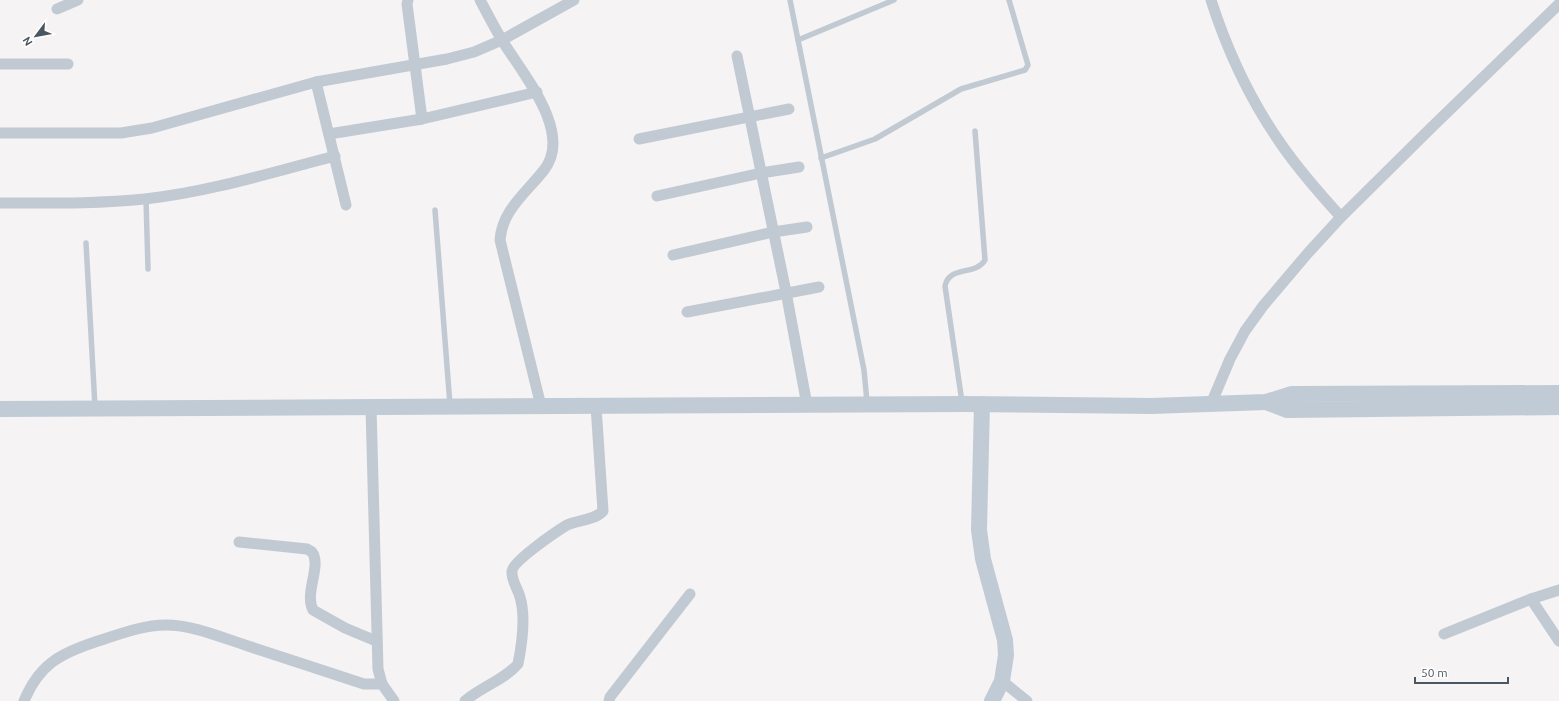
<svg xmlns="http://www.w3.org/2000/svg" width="1559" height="701" font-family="Ubuntu,sans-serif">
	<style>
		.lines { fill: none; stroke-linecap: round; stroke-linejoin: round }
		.lane { stroke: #c1cad2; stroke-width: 5.5 }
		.street { stroke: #c1cad2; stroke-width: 11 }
		.secondary { stroke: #c1cbd6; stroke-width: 16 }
	</style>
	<rect width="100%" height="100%" fill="#f5f3f3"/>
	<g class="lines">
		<!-- lane -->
		<g class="lane">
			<polyline points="790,0 864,370 867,402"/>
			<polyline points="798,40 894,0"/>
			<polyline points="821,158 875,139 961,89 1025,70 1028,65 1009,0"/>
			<polyline points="146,199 148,269"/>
			<polyline points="435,210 450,405"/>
			<polyline points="86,243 95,407"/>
			<path d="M962,402L945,286C949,265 976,276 985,260L975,131"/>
		</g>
		<!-- street -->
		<g class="street">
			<polyline points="408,0 407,4 422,119"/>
			<path d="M480,0C487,13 494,27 502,40C521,72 574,132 544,170C527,192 502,210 500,240L541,406"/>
			<path d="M1211,0C1227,50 1251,101 1281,144C1299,170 1320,194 1341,217"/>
			<polyline points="57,9 78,0"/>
			<polyline points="737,56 786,292 807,405"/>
			<polyline points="0,64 68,64"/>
			<polyline points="316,82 346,205"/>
			<polyline points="0,133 121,133 152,128 316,82 447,59 474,52 502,40 574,0"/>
			<polyline points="329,134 422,119 537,92"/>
			<polyline points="639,139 789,109"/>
			<polyline points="657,196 761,173 799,167"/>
			<path d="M0,203C48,203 97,204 145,199C209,192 273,172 335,156"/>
			<polyline points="673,255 773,232 807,227"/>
			<polyline points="687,312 819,287"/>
			<polyline points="1211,404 1230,359 1245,331 1263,306 1308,253 1341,217 1433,126 1559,4"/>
			<polyline points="371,407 378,669 382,684 394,701"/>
			<path d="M239,542L307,549L312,552C322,565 304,593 313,610L345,628L376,641"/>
			<polyline points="1531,599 1559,641"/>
			<polyline points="1444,634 1531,599 1559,590"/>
			<polyline points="1002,681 1027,701"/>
			<path d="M24,701C39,665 59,654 95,642C117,635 142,625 166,625C193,625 220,637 245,645C285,658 324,671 364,684H382"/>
			<path d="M465,701C481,687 504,680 518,664C522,644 526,617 520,597C518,589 511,580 512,571C513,561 557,531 567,525C579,520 595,520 603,511L596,406"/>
			<polyline points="609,701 610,697 690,594"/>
		</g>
		<!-- secondary -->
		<g class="secondary">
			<polyline points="1266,402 1287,410 1559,407"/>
			<polyline points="982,404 979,530 983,559 1005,640 1006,655 1002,681 992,701"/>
			<polyline points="0,409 963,404 1151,406 1266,402 1292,394 1559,393"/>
		</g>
	</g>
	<!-- north arrow -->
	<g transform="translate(36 36) rotate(238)" stroke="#ffffff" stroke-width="3" paint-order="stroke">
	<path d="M0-3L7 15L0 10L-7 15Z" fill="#4a5661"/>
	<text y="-6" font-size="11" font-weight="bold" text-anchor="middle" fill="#4a5661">N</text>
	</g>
	<!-- scale -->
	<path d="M1415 677v6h93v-6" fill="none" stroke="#4a5661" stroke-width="2"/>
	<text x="1421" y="677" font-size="12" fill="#4a5661" stroke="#ffffff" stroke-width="3" paint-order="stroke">50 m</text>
</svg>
